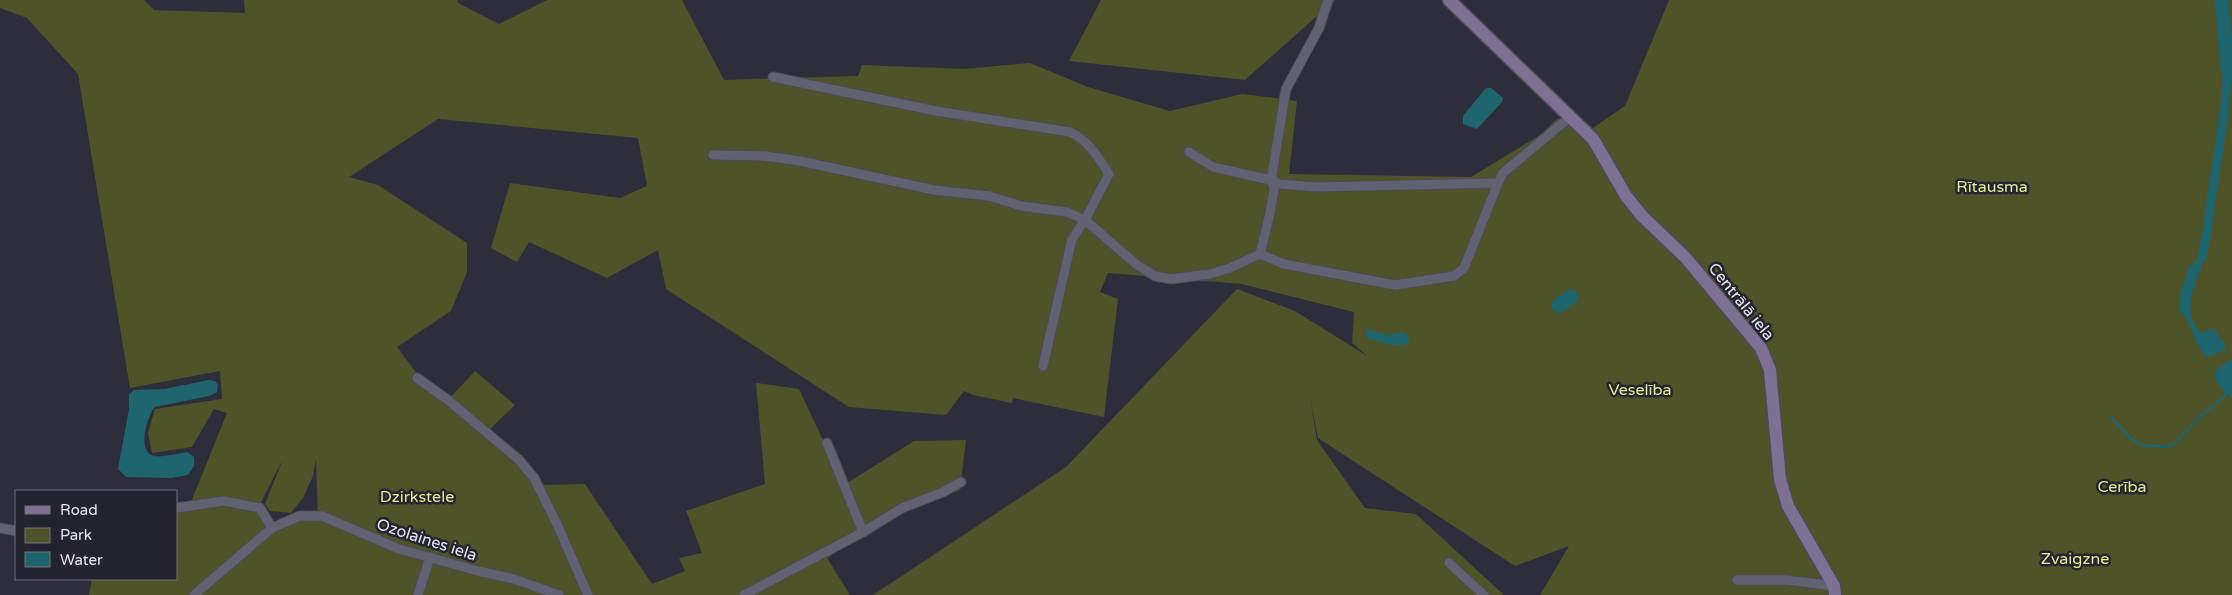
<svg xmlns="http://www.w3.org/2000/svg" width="2232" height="595" font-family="'Varela Round',sans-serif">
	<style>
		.green { fill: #4f5329; fill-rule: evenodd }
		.water { fill: #1f656d }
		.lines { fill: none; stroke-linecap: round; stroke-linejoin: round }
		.stream { stroke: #1f656d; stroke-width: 2.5 }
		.canal { stroke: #1f656d; stroke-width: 9 }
		.river { stroke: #1f656d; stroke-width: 14 }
		.street-casing { stroke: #4c4c57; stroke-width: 11 }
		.secondary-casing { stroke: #4c4c57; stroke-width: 15 }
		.street { stroke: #616271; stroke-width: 9 }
		.secondary { stroke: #7e7092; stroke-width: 12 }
		.labels { text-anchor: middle; stroke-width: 5; stroke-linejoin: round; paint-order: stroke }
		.park-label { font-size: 16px; fill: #e1eb8f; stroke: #242431 }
		.street-label { font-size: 16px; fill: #e6e6ef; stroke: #242431 }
	</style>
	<rect width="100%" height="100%" fill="#2d2e3b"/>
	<!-- green -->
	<g class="green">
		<path d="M0,0H144L154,10L245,13L244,0H457L458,3L499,24L547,0H682L724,80L858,76L862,65L964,69L1030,63L1088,87L1170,111L1242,94L1297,101L1289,174L1471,177L1540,135L1558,118L1562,122L1570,117L1584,134L1625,106L1669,0H2232V595H1540L1569,546L1515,566L1318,438L1310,398L1317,440L1365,508L1416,514L1504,595H873L1066,467L1237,289L1295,311L1367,356L1352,343L1354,312L1242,284L1108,273L1100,292L1118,299L1104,417L1013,398L1012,403L973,395L964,391L946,415L849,407L666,289L658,250L607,278L529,242L517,262L491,248L510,183L620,198L647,186L638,138L438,119L349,177L378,185L467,243V272L451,311L397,347L418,375L450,398L475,371L515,405L490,429L543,485L585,484L652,584L685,571L679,558L702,553L686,511L765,484L756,383L799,389L844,485L914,441L966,440L960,490L904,511L827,558L850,595H89L92,579H176V506L191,502L227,413L214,409L192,447L152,453L148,433L155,409L222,399L220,371L130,388L78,74L27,18L0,8ZM283,459L265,504L270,511L291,513L303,498L313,476L316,459L318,520H304L273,532L258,508Z"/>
		<polygon points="1101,0 1335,0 1245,80 1069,61"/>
	</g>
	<!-- water -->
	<g class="water">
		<polygon points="1486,88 1491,88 1503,98 1502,102 1477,129 1463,124 1463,116"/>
		<path d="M2201,256L2204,258C2197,283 2180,309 2200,332L2215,329L2220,338L2225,344L2226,349L2207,358L2197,344L2186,317L2179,310L2180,296L2188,268Z"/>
		<polygon points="1569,289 1575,291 1579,296 1577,302 1558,314 1551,307 1554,299"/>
		<path d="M1367,329C1372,330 1378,332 1384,334C1394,336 1405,326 1410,339L1406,345H1391L1368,338L1365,333Z"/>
		<polygon points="2232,359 2232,398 2223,391 2214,377 2218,368"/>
		<path d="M209,380L215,381L218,385L217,392L209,396L155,407C147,416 138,447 151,455C157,459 180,453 187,452L194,457V466L188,475L171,478L126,477L118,469L129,409V394L134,390L164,389Z"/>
	</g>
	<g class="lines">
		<!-- stream -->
		<polyline class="stream" points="2111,417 2131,439 2143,445 2165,447 2173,445 2203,414 2224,397 2226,393"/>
		<!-- canal -->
		<path class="canal" d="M2202,257C2208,234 2209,211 2213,188C2219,147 2227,108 2227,66"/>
		<!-- river -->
		<polyline class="river" points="2222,0 2227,66 2232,75"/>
		<!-- street casing -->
		<g class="street-casing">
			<g id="street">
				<path d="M773,77L936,111L1070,132C1089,141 1098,157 1109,174L1085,220L1072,239L1043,366"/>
				<polyline points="1189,152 1213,167 1266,179 1280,184 1316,187 1498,183 1503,173 1570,117"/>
				<polyline points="713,155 765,156 800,161 934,190 989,196 1021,206 1067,212 1085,220 1136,264 1155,276 1171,279 1210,274 1230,268 1260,254 1284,264 1395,285 1454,276 1464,268 1498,183"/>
				<polyline points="1260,254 1270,213 1274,190 1272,175 1286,89 1319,28 1328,0"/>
				<polyline points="417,378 448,400 519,460 534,478 557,524 588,595"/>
				<polyline points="827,443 863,532"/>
				<polyline points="176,508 224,501 260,508 272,528"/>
				<polyline points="0,528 16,531"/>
				<polyline points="1449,563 1484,595"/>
				<polyline points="1737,580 1787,580 1834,586"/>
				<polyline points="194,595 272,528 300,516 322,516 399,549 478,571 514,579 559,595"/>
				<polyline points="418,595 430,557"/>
				<polyline points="744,595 863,532 902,508 943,492 961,482"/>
			</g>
		</g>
		<!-- secondary casing -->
		<g class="secondary-casing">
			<polyline id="secondary" points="1449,0 1593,139 1626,196 1642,216 1685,257 1761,348 1770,370 1780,479 1788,506 1834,586 1835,595"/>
		</g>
		<!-- street -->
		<use href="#street" class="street"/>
		<!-- secondary -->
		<use href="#secondary" class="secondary"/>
	</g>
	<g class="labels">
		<!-- park labels -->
		<g class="park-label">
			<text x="1992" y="192">Rītausma</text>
			<text x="1640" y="395">Veselība</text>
			<text x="2122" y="492">Cerība</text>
			<text x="417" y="502">Dzirkstele</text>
			<text x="2075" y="564">Zvaigzne</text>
		</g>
		<!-- street labels -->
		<g class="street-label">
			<text transform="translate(1742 301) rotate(51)" y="6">Centrālā iela</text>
			<text transform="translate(427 539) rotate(18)" y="6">Ozolaines iela</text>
		</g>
	</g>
	<!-- legend -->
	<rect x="15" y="490" width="162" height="90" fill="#242431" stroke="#72727d"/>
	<rect x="25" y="506" width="25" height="8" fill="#7e7092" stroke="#72727d"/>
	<text x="60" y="515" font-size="15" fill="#e6e6ef">Road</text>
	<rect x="25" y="528" width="25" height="15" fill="#4f5329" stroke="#72727d"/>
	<text x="60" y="540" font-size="15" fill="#e6e6ef">Park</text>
	<rect x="25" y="552" width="25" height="15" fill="#1f656d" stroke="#72727d"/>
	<text x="60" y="565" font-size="15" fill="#e6e6ef">Water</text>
</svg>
